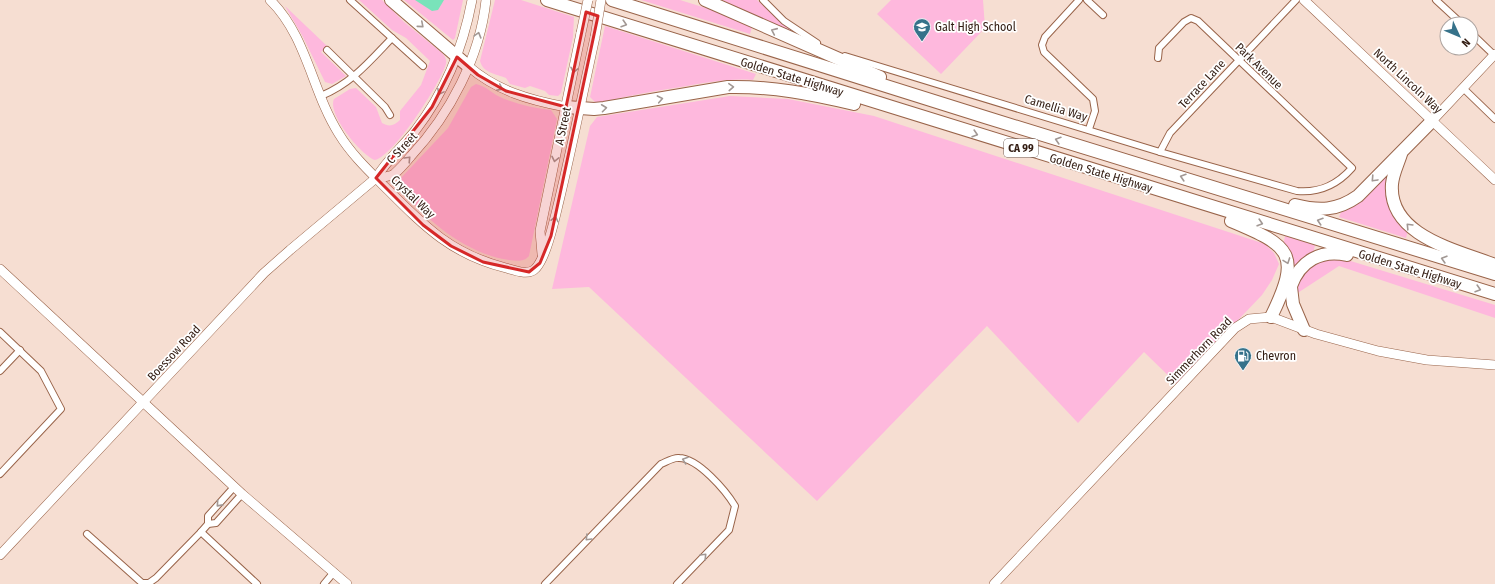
<svg xmlns="http://www.w3.org/2000/svg" width="1495" height="584" font-family="'Fira Sans Condensed',sans-serif">
	<style>
		.green { fill: #feb8dd }
		.water { fill: #79e3ba }
		.lines { fill: none; stroke-linecap: round; stroke-linejoin: round }
		.street-casing { stroke: #99644a; stroke-width: 8 }
		.secondary-casing { stroke: #99644a; stroke-width: 10 }
		.highway-casing { stroke: #99644a; stroke-width: 14 }
		.street { stroke: #fff; stroke-width: 6 }
		.secondary { stroke: #fff; stroke-width: 9 }
		.highway { stroke: #fff; stroke-width: 12 }
		.secondary-bridge-casing { stroke: #99644a; stroke-width: 10; stroke-linecap: butt }
		.secondary-bridge { stroke: #fff; stroke-width: 9 }
		.oneway { stroke: #a29894 }
		.marked { fill: #d62828; fill-opacity: 0.2; stroke: #d62828; stroke-width: 3; stroke-linejoin: round }
		.labels { text-anchor: middle; stroke-width: 3.5; stroke-linejoin: round; paint-order: stroke }
		.shield { fill: #fff; stroke: #6f5f58; stroke-width: 1 }
		.shield-label { font-size: 11px; font-weight: bold; fill: #311b11 }
		.poi-label { font-size: 12px; fill: #311b11; stroke: #fff; text-anchor: start }
		.street-label { font-size: 12px; fill: #311b11; stroke: #fff }
	</style>
	<rect width="100%" height="100%" fill="#f6ded2"/>
	<!-- green -->
	<g class="green">
		<path d="M359,0H382L404,22L442,53C445,56 447,60 446,64C440,84 394,156 375,160C361,155 327,114 334,99L350,89L356,88L376,107L382,123C389,127 394,126 400,120V111L421,85L430,61L406,38L392,30Z"/>
		<polygon points="404,0 463,0 455,38 453,40"/>
		<path d="M495,0H521L574,17L573,37L561,93L558,96L549,95L545,91L530,86L525,88L510,84L506,78C496,74 483,73 480,61Z"/>
		<polygon points="641,0 680,0 712,10 752,27 750,34"/>
		<polygon points="722,0 757,0 781,21 804,38"/>
		<polygon points="891,0 983,0 985,28 941,74 877,14"/>
		<polygon points="285,6 327,46 321,52 346,76 332,84 325,82 303,37"/>
		<path d="M605,26L756,74L753,80C729,78 705,83 681,87C653,91 626,96 600,103L595,102L590,97Z"/>
		<path d="M476,84C485,86 491,92 498,96C515,104 533,108 551,110L557,119L529,256C524,262 517,261 509,260C466,254 426,220 399,187V180L448,128L471,87Z"/>
		<polygon points="730,96 788,99 874,116 1265,244 1274,253 1279,264 1272,280 1262,295 1177,384 1144,352 1078,423 987,326 817,501 589,287 552,289 590,126 597,117"/>
		<polygon points="1394,163 1389,181 1408,230 1406,238 1339,217 1342,210"/>
		<polygon points="1285,236 1315,245 1313,254 1294,271 1283,246"/>
		<path d="M1344,259L1495,305V318L1339,266L1296,294C1297,280 1307,265 1321,260C1327,258 1337,259 1344,259Z"/>
	</g>
	<!-- water -->
	<polygon class="water" points="415,0 444,0 438,10 432,11"/>
	<g class="lines">
		<!-- street casing -->
		<g class="street-casing">
			<g id="street">
				<polyline points="350,0 423,66"/>
				<polyline points="763,0 784,21 817,43"/>
				<polyline points="1079,0 1045,37 1042,45 1044,52 1093,99 1095,111 1089,129"/>
				<polyline points="1087,0 1103,15"/>
				<polyline points="1436,0 1462,24"/>
				<polyline points="1471,33 1494,55"/>
				<polyline points="327,50 385,107 390,115"/>
				<path d="M845,56L1160,152L1297,191C1320,193 1337,185 1352,168L1198,21L1191,18L1184,22L1159,48L1158,58"/>
				<polyline points="1463,88 1495,119"/>
				<path d="M321,96C352,83 369,62 392,38"/>
				<polyline points="1160,152 1170,133 1296,0"/>
				<polyline points="0,332 41,371 61,409 0,474"/>
				<polyline points="0,371 20,350"/>
				<polyline points="208,524 208,516 234,487"/>
				<polyline points="201,532 208,524 216,523 242,494"/>
				<polyline points="87,534 142,583 149,583 156,578 201,532 257,584"/>
				<polyline points="324,584 334,572"/>
				<path d="M545,584L661,464C666,462 674,457 679,458C698,458 726,491 735,506L729,530L677,584"/>
			</g>
		</g>
		<!-- secondary casing -->
		<g class="secondary-casing">
			<g id="secondary">
				<path d="M270,0C307,36 312,92 339,134C351,154 369,171 385,187C425,227 451,254 506,268C516,271 529,276 536,268C547,256 555,217 559,201C572,147 583,92 595,37"/>
				<polyline points="1304,0 1495,180"/>
				<path d="M468,66C497,91 529,100 566,107"/>
				<polyline points="1432,121 1495,54"/>
				<path d="M376,178C382,177 390,177 394,174C400,169 406,162 411,156C450,114 480,57 486,0"/>
				<polyline points="542,254 540,231 581,33"/>
				<polyline points="0,269 242,494 347,584"/>
				<path d="M0,555L264,273L290,250L376,178C387,160 402,147 415,131C445,92 463,48 472,0"/>
				<polyline points="994,584 1235,328 1249,319 1271,317 1316,334 1378,351 1427,360 1495,365"/>
			</g>
		</g>
		<!-- highway casing -->
		<g class="highway-casing">
			<g id="highway">
				<polyline points="391,0 468,66"/>
				<polyline points="547,0 1495,294"/>
				<polyline points="612,0 988,118 1495,274"/>
				<polyline points="705,0 880,77"/>
				<path d="M566,107L594,109L604,108L728,87C771,86 812,94 854,104"/>
				<path d="M1401,154C1398,164 1393,173 1392,184C1388,236 1457,250 1495,265"/>
				<path d="M1295,205C1319,211 1337,211 1358,196L1432,121"/>
				<path d="M1231,221C1291,246 1302,254 1271,317"/>
				<path d="M1291,286C1300,261 1321,249 1347,255"/>
				<polyline points="1291,287 1293,304 1304,330"/>
			</g>
		</g>
		<!-- street -->
		<use href="#street" class="street"/>
		<!-- secondary -->
		<use href="#secondary" class="secondary"/>
		<!-- highway -->
		<use href="#highway" class="highway"/>
		<!-- secondary-bridge casing -->
		<g class="secondary-bridge-casing">
			<g id="secondary-bridge">
				<polyline points="581,33 588,0"/>
				<polyline points="595,37 601,0"/>
			</g>
		</g>
		<!-- secondary-bridge -->
		<use href="#secondary-bridge" class="secondary-bridge"/>
	</g>
	<!-- one-way arrows -->
	<defs><path id="oneway-chevron" d="M-2-3.5L2.5 0L-2 3.5" fill="none" stroke-width="1.6" stroke-linecap="round" stroke-linejoin="round"/></defs>
	<g class="oneway">
		<use href="#oneway-chevron" transform="translate(624 24) rotate(17)"/>
		<use href="#oneway-chevron" transform="translate(421 25) rotate(41)"/>
		<use href="#oneway-chevron" transform="translate(774 31) rotate(-156)"/>
		<use href="#oneway-chevron" transform="translate(478 35) rotate(-74)"/>
		<use href="#oneway-chevron" transform="translate(574 70) rotate(102)"/>
		<use href="#oneway-chevron" transform="translate(731 87) rotate(-3)"/>
		<use href="#oneway-chevron" transform="translate(500 88) rotate(27)"/>
		<use href="#oneway-chevron" transform="translate(440 92) rotate(118)"/>
		<use href="#oneway-chevron" transform="translate(660 99) rotate(-11)"/>
		<use href="#oneway-chevron" transform="translate(604 108) rotate(-7)"/>
		<use href="#oneway-chevron" transform="translate(975 134) rotate(17)"/>
		<use href="#oneway-chevron" transform="translate(1058 140) rotate(-163)"/>
		<use href="#oneway-chevron" transform="translate(408 159) rotate(-47)"/>
		<use href="#oneway-chevron" transform="translate(555 159) rotate(102)"/>
		<use href="#oneway-chevron" transform="translate(1183 177) rotate(-163)"/>
		<use href="#oneway-chevron" transform="translate(1374 179) rotate(133)"/>
		<use href="#oneway-chevron" transform="translate(555 219) rotate(-77)"/>
		<use href="#oneway-chevron" transform="translate(1320 221) rotate(-162)"/>
		<use href="#oneway-chevron" transform="translate(1260 223) rotate(17)"/>
		<use href="#oneway-chevron" transform="translate(1409 226) rotate(-134)"/>
		<use href="#oneway-chevron" transform="translate(1444 259) rotate(-164)"/>
		<use href="#oneway-chevron" transform="translate(1287 261) rotate(70)"/>
		<use href="#oneway-chevron" transform="translate(1478 289) rotate(17)"/>
		<use href="#oneway-chevron" transform="translate(685 460) rotate(-161)"/>
		<use href="#oneway-chevron" transform="translate(219 504) rotate(132)"/>
		<use href="#oneway-chevron" transform="translate(588 538) rotate(135)"/>
		<use href="#oneway-chevron" transform="translate(704 556) rotate(-46)"/>
	</g>
	<!-- marked area -->
	<path class="marked" d="M586,12L598,16L551,236L540,263L529,272L483,262L451,246L423,225L376,178L432,107L457,57L478,75L506,91L566,107Z"/>
	<!-- icons -->
	<defs>
		<g id="school-pin" transform="scale(0.9)"><path d="M0 17L-7.5 6A9.5 9.5 0 1 1 7.5 6Z" fill="#36728a" stroke="#fff"/><path d="M0-5L7-2L0 1L-7-2ZM-4 1L0 2.5L4 1V4Q0 6-4 4Z" fill="#fff"/></g>
		<g id="fuel-pin" transform="scale(0.9)"><path d="M0 17L-7.5 6A9.5 9.5 0 1 1 7.5 6Z" fill="#36728a" stroke="#fff"/><path d="M-5.5-6h7V0h2V4h1.3V-2.5L3-4.5l.8-.8L6-3V5H2.5V1h-1V6h-7ZM-4.2-4.7v3.2H.2V-4.7Z" fill="#fff"/></g>
	</defs>
	<g fill-rule="evenodd">
		<use href="#school-pin" x="922" y="27"/>
		<use href="#fuel-pin" x="1243" y="356"/>
	</g>
	<g class="labels">
		<!-- shield labels -->
		<rect class="shield" x="1004" y="139" width="34" height="18" rx="3"/>
		<g class="shield-label">
			<text x="1021" y="152">CA 99</text>
		</g>
		<!-- poi labels -->
		<g class="poi-label">
			<text x="935" y="31">Galt High School</text>
			<text x="1256" y="360">Chevron</text>
		</g>
		<!-- street labels -->
		<g class="street-label">
			<text transform="translate(1259 66) rotate(44)" y="4">Park Avenue</text>
			<text transform="translate(792 77) rotate(17)" y="4">Golden State Highway</text>
			<text transform="translate(1408 81) rotate(43)" y="4">North Lincoln Way</text>
			<text transform="translate(1202 84) rotate(-47)" y="4">Terrace Lane</text>
			<text transform="translate(1056 108) rotate(17)" y="4">Camellia Way</text>
			<text transform="translate(563 126) rotate(-78)" y="4">A Street</text>
			<text transform="translate(402 148) rotate(-47)" y="4">C Street</text>
			<text transform="translate(1101 173) rotate(17)" y="4">Golden State Highway</text>
			<text transform="translate(413 197) rotate(44)" y="4">Crystal Way</text>
			<text transform="translate(1410 269) rotate(17)" y="4">Golden State Highway</text>
			<text transform="translate(1199 351) rotate(-46)" y="4">Simmerhorn Road</text>
			<text transform="translate(174 353) rotate(-47)" y="4">Boessow Road</text>
		</g>
	</g>
	<!-- north arrow -->
	<g transform="translate(1459 36) rotate(134)"><circle r="19" fill="#ffffff" stroke="#ada4a0"/>
	<path d="M0-3L7 15L0 10L-7 15Z" fill="#36728a"/>
	<text y="-6" font-size="11" font-weight="bold" text-anchor="middle" fill="#311b11">N</text>
	</g>
</svg>
